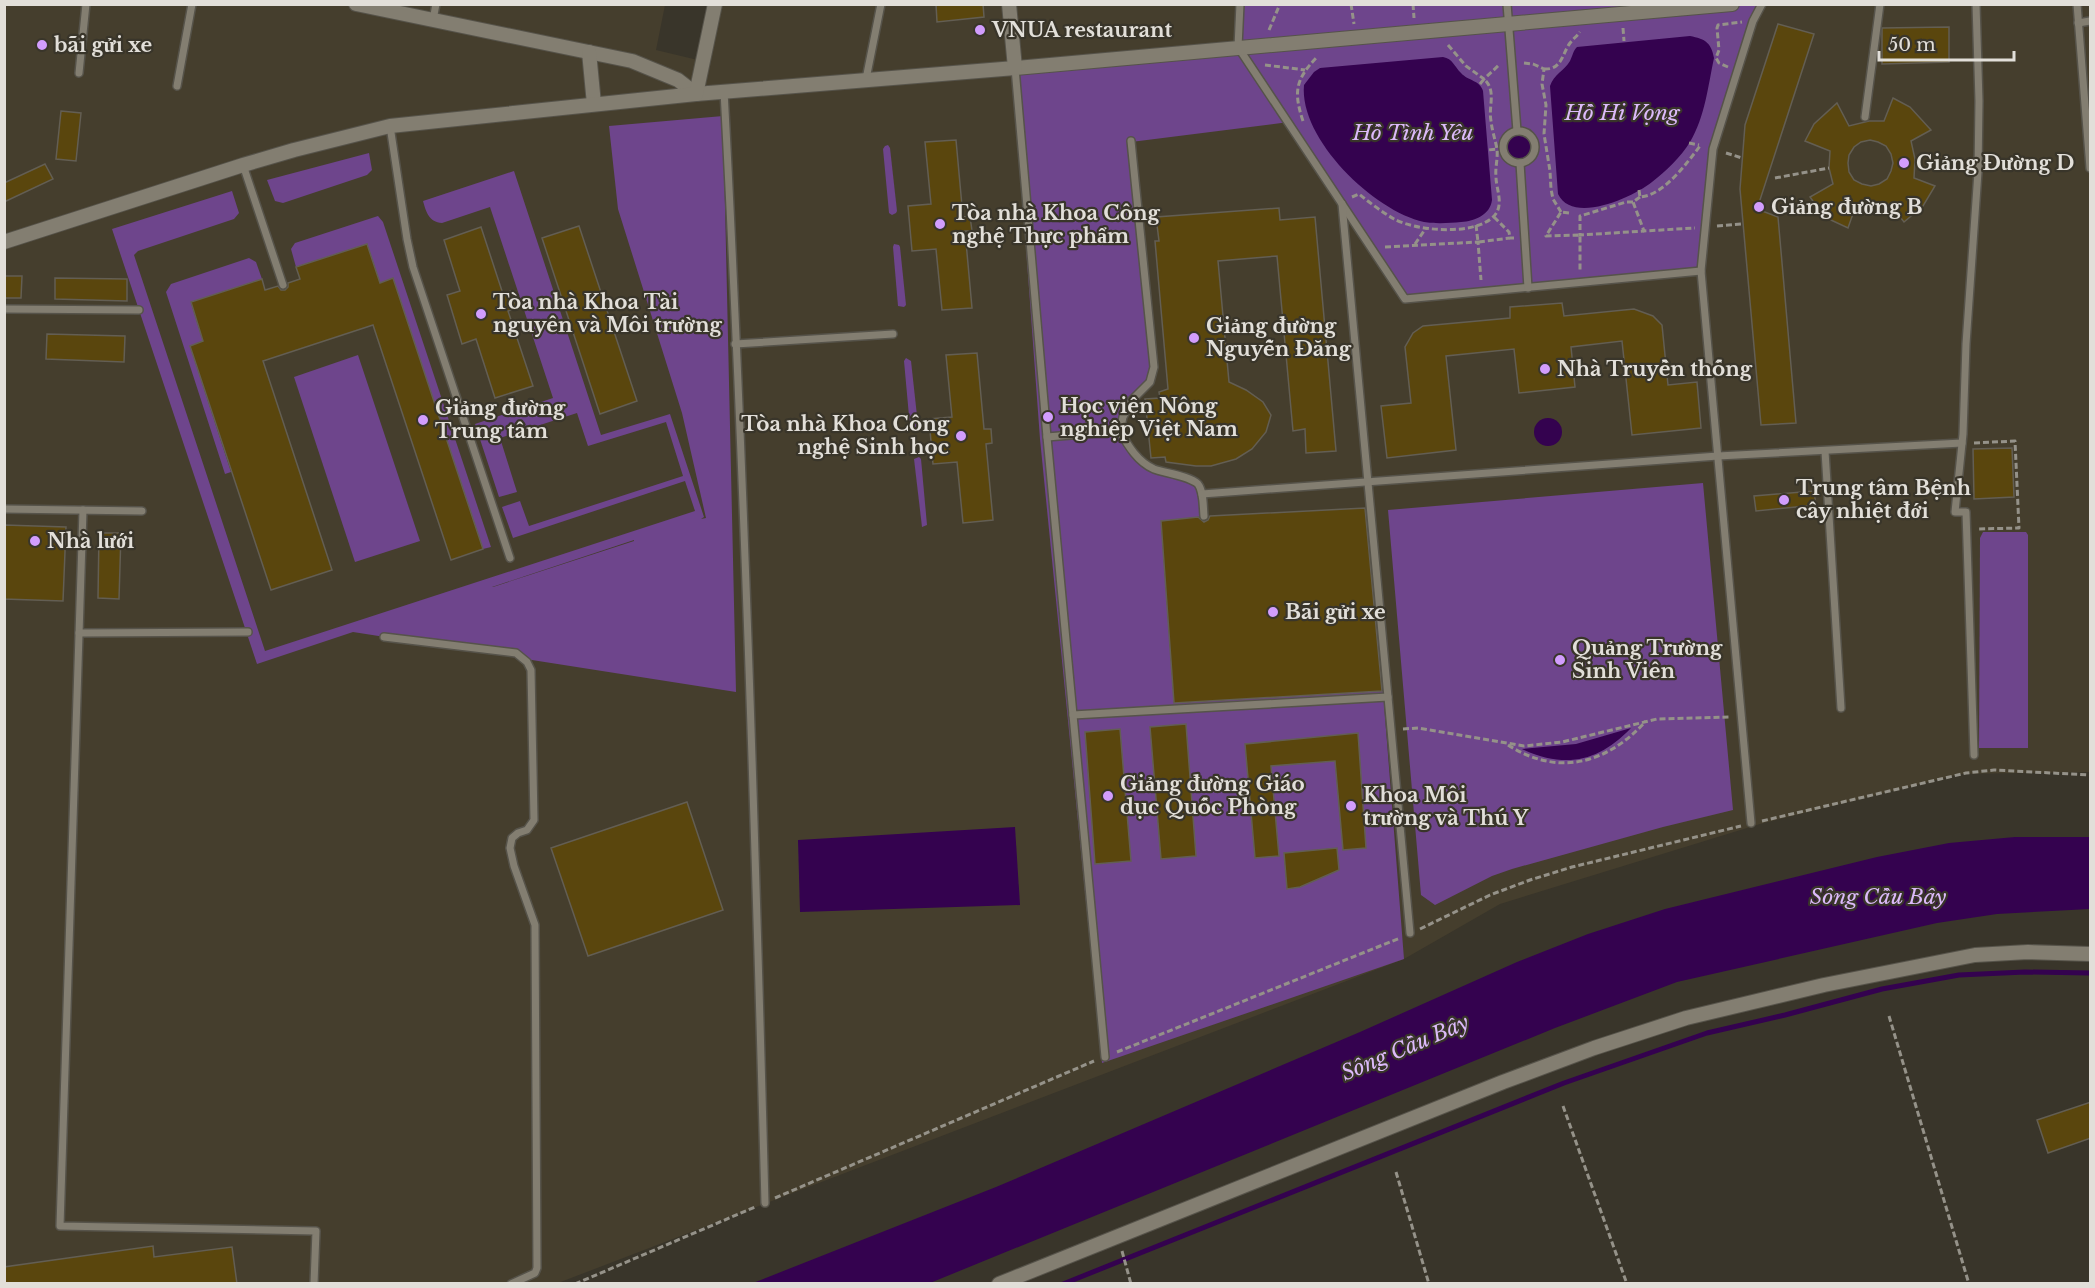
<svg xmlns="http://www.w3.org/2000/svg" width="2095" height="1288" font-family="'Libre Baskerville',serif">
	<style>
		.built { fill: #453e2d }
		.green { fill: #6e458c; fill-rule: evenodd }
		.water { fill: #34024f }
		.lines { fill: none; stroke-linecap: round; stroke-linejoin: round }
		.stream { stroke: #34024f; stroke-width: 5 }
		.building { fill: #5a460d; stroke: #635e53; stroke-width: 1.5; fill-rule: evenodd }
		.lane-casing { stroke: #56534a; stroke-width: 10 }
		.street-casing { stroke: #56534a; stroke-width: 16 }
		.path { stroke: #959289; stroke-width: 3; stroke-dasharray: 6 3; stroke-linecap: butt }
		.lane { stroke: #837e71; stroke-width: 7 }
		.street { stroke: #837e71; stroke-width: 14 }
		.poi-dot { fill: #d29dfd; stroke: #39352a; stroke-width: 2 }
		.labels { text-anchor: middle; stroke-width: 4.5; stroke-linejoin: round; paint-order: stroke }
		.poi-label { font-size: 20px; font-weight: bold; fill: #e2dfd9; stroke: #39352a; text-anchor: start }
		.water-label { font-size: 21px; font-style: italic; fill: #dcbafa; stroke: #39352a }
	</style>
	<rect width="100%" height="100%" fill="#39352a"/>
	<!-- built -->
	<polygon class="built" points="715,4 2090,5 2090,772 1960,774 1760,824 1500,904 1404,959 558,1283 5,1284 5,5 665,5 656,50 702,61"/>
	<!-- green -->
	<g class="green">
		<polygon points="1240,5 1759,5 1713,149 1701,271 1405,299 1289,122 1131,142 1154,367 1150,382 1132,400 1120,431 1142,462 1198,484 1204,516 1161,522 1174,703 1383,691 1404,959 1102,1063 1040,439 1013,70 1238,46"/>
		<path d="M723,116L736,692L353,632L257,664L112,229L232,191L239,213L234,219L138,251L134,255L265,651L695,511L685,481L513,538L502,507L520,501L529,526L683,476L666,422L588,446L577,413L500,438L517,492L499,497L475,424L553,398L490,207L442,223C429,222 426,212 423,201L514,171L601,435L670,414L704,517L701,519L706,518L682,413L618,209L609,126ZM634,541L493,587H492L634,540Z"/>
		<polygon points="888,145 890,148 897,211 896,213 892,215 889,213 883,149 885,146"/>
		<polygon points="369,153 372,170 367,175 283,203 275,201 267,180"/>
		<polygon points="378,216 383,222 491,547 483,549 393,279 380,283 367,244 296,267 291,249 295,243"/>
		<polygon points="894,244 899,245 900,247 906,305 904,307 898,306 893,247"/>
		<polygon points="249,258 256,262 262,279 191,303 203,341 190,346 231,472 225,474 166,292 171,284"/>
		<polygon points="358,355 420,541 355,562 294,377"/>
		<polygon points="906,358 911,361 918,425 916,427 910,427 904,361"/>
		<polygon points="919,457 921,459 927,525 922,527 914,459"/>
		<polygon points="1703,483 1733,810 1663,827 1512,869 1492,876 1435,905 1421,895 1388,510"/>
		<polygon points="1983,532 2026,532 2028,535 2028,748 1979,748 1980,538"/>
	</g>
	<!-- water -->
	<g class="water">
		<path d="M1690,36C1705,39 1711,42 1714,58C1708,86 1705,117 1690,142C1681,157 1666,171 1652,182C1633,197 1573,225 1558,194L1550,86C1554,74 1564,71 1570,61C1573,55 1573,51 1577,47Z"/>
		<path d="M1443,57C1453,59 1454,66 1461,73C1468,81 1480,80 1483,91L1492,200C1490,215 1475,221 1461,222C1450,223 1436,224 1424,222C1374,211 1299,139 1304,85L1314,72L1320,68Z"/>
		<circle cx="1519" cy="147" r="14"/>
		<circle cx="1548" cy="432" r="14"/>
		<path d="M1631,728C1598,762 1566,769 1522,749L1576,744Z"/>
		<polygon points="1015,827 1020,905 800,912 798,840"/>
		<polygon points="2015,837 2090,837 2090,909 1997,914 1937,923 1677,982 1555,1028 930,1283 753,1283 996,1187 1360,1032 1517,962 1588,934 1665,909 1877,857 1949,843"/>
	</g>
	<g class="lines">
		<!-- stream -->
		<polyline class="stream" points="1063,1284 1564,1083 1707,1033 1785,1015 1882,989 1959,975 2025,972 2090,973"/>
	</g>
	<!-- building -->
	<g class="building">
		<polygon points="936,4 983,4 984,17 937,22"/>
		<polygon points="1778,24 1814,34 1757,209 1778,217 1796,423 1761,425 1740,189 1745,125"/>
		<polygon points="1949,27 1949,62 1882,64 1882,28"/>
		<path d="M1893,98L1910,107L1931,130L1911,141L1915,159L1914,178L1935,186L1923,206L1904,222L1890,204L1873,208L1856,205L1848,228L1831,220L1821,212L1810,197L1833,184L1829,168L1830,151L1805,141L1814,124L1837,103L1849,126L1869,121H1884ZM1870,140L1878,142L1886,146L1891,154L1893,163L1891,171L1887,179L1879,184L1871,186L1862,184L1854,180L1849,172L1848,163L1849,155L1854,147L1861,142Z"/>
		<polygon points="61,111 81,113 76,161 56,159"/>
		<polygon points="956,140 963,217 970,216 972,231 965,231 972,308 942,310 936,249 912,251 908,206 931,204 925,142"/>
		<polygon points="45,164 53,179 4,202 4,183"/>
		<polygon points="1279,208 1280,220 1315,217 1336,451 1306,453 1305,429 1293,431 1277,256 1218,261 1229,382 1246,390 1263,402 1271,415 1266,432 1252,449 1236,459 1211,466 1196,466 1166,462 1165,457 1151,458 1145,399 1160,398 1159,392 1168,389 1155,241 1159,241 1156,217"/>
		<polygon points="579,226 637,401 600,414 542,238"/>
		<polygon points="481,227 503,294 511,291 517,308 508,311 533,386 495,398 476,339 462,344 447,295 460,291 444,240"/>
		<polygon points="367,244 380,283 393,278 483,549 451,560 373,325 263,361 332,570 271,590 190,346 203,341 191,302 262,279 265,290 278,286 281,290 285,290 288,287 288,283 300,279 296,267"/>
		<polygon points="4,276 22,276 21,298 4,298"/>
		<polygon points="55,278 127,279 127,301 55,299"/>
		<polygon points="1562,303 1564,316 1634,309 1653,316 1662,325 1668,385 1697,382 1701,428 1632,435 1622,341 1571,347 1575,387 1519,393 1514,349 1446,356 1456,450 1387,458 1381,406 1411,403 1405,347 1413,333 1423,326 1510,318 1510,307"/>
		<polygon points="47,334 125,336 124,362 46,359"/>
		<polygon points="977,353 984,429 991,429 992,443 986,444 993,520 963,523 957,462 933,464 929,419 952,417 946,355"/>
		<polygon points="2012,448 2014,497 1974,499 1973,449"/>
		<polygon points="1814,491 1816,505 1756,511 1754,496"/>
		<polygon points="1365,508 1382,691 1174,703 1161,521 1198,517 1204,522 1208,520 1210,516"/>
		<polygon points="4,525 66,527 63,601 4,599"/>
		<polygon points="99,533 121,533 119,599 98,598"/>
		<polygon points="1186,724 1196,856 1161,859 1150,727"/>
		<polygon points="1120,729 1131,861 1095,864 1085,732"/>
		<polygon points="1358,733 1366,848 1343,850 1335,761 1271,766 1279,856 1255,858 1245,744"/>
		<polygon points="687,802 723,910 588,956 551,848"/>
		<polygon points="1337,848 1339,870 1300,887 1287,889 1284,853"/>
		<polygon points="2091,1102 2091,1138 2048,1153 2037,1120"/>
		<polygon points="153,1246 154,1257 232,1247 237,1284 4,1284 4,1267"/>
	</g>
	<g class="lines">
		<!-- lane casing -->
		<g class="lane-casing">
			<g id="lane">
				<polyline points="1240,4 1238,47 1405,299 1701,271"/>
				<polyline points="1507,4 1517,131"/>
				<polyline points="2077,4 2090,168"/>
				<polyline points="433,20 436,4"/>
				<polyline points="2078,23 2090,21"/>
				<polyline points="1015,68 1047,437 1105,1057"/>
				<polyline points="79,73 86,4"/>
				<polyline points="866,79 881,4"/>
				<polyline points="177,86 192,4"/>
				<path d="M724,91C744,462 755,832 765,1203"/>
				<polyline points="1865,117 1880,4"/>
				<polyline points="390,126 407,239 413,267 510,558"/>
				<circle cx="1519" cy="147" r="16"/>
				<path d="M1131,141L1154,367L1150,382L1132,400L1123,417L1120,431C1128,446 1138,462 1154,469C1165,473 1190,476 1198,484C1204,492 1203,507 1204,516"/>
				<polyline points="1520,163 1528,288"/>
				<polyline points="243,165 283,285"/>
				<polyline points="1342,204 1410,933"/>
				<polyline points="4,309 139,310"/>
				<polyline points="735,344 893,334"/>
				<polyline points="1047,437 1120,431"/>
				<polyline points="1825,451 1841,708"/>
				<polyline points="1202,494 1718,456 1962,443"/>
				<polyline points="4,509 142,511"/>
				<polyline points="83,510 60,1226 316,1231 314,1284"/>
				<polyline points="79,633 248,632"/>
				<polyline points="384,637 516,653 527,662 531,670 534,820 527,830 518,833 512,838 510,848 514,866 535,925 537,1268 535,1273 511,1284"/>
				<polyline points="1073,715 1388,697"/>
				<polyline points="1974,755 1966,512 1955,512 1963,434 1966,344 1978,172 1979,101 1976,4"/>
				<polyline points="1751,823 1701,271 1713,149 1753,21 1762,4"/>
			</g>
		</g>
		<!-- street casing -->
		<g class="street-casing">
			<g id="street">
				<polyline points="356,4 632,61 678,80 696,94 1015,68 1732,4"/>
				<polyline points="1009,4 1015,68"/>
				<polyline points="589,52 594,104"/>
				<polyline points="4,242 243,165 294,150 390,126 696,94 715,4"/>
				<polyline points="999,1284 1503,1082 1594,1048 1686,1018 1824,985 1975,955 2028,952 2090,954"/>
			</g>
		</g>
		<!-- path -->
		<g class="path">
			<polyline points="1351,4 1354,24"/>
			<polyline points="1413,4 1414,18"/>
			<polyline points="1623,28 1624,41"/>
			<polyline points="1269,30 1280,4"/>
			<polyline points="1448,45 1466,66 1484,79 1499,65"/>
			<polyline points="1524,63 1533,64 1544,69 1542,84 1546,105 1544,134 1550,171 1551,189 1553,199 1561,212"/>
			<polyline points="1265,65 1305,70"/>
			<polyline points="1728,67 1719,63 1716,58 1719,50 1717,28 1718,25 1742,22"/>
			<path d="M1544,69C1562,70 1562,54 1570,43C1573,39 1577,36 1580,32"/>
			<path d="M1480,84L1484,79C1497,91 1488,106 1491,121C1492,130 1495,139 1497,149L1488,150"/>
			<path d="M1303,121C1293,91 1296,79 1317,57"/>
			<polyline points="1689,143 1699,145"/>
			<polyline points="1726,153 1742,158"/>
			<polyline points="1775,178 1829,168"/>
			<path d="M1639,190L1640,197C1663,196 1687,163 1700,146"/>
			<path d="M1352,197L1359,194C1370,203 1382,212 1394,219C1416,231 1473,236 1493,217C1505,206 1496,189 1496,177C1495,167 1498,159 1497,149"/>
			<polyline points="1640,197 1633,202 1644,231 1695,228"/>
			<polyline points="1633,202 1626,202 1580,216 1580,235 1644,231"/>
			<polyline points="1569,213 1561,212 1546,236 1580,235 1580,271"/>
			<polyline points="1494,217 1509,232 1510,238 1514,238"/>
			<polyline points="1476,225 1478,242 1510,238"/>
			<polyline points="1717,226 1742,224"/>
			<polyline points="1415,244 1426,228"/>
			<polyline points="1385,247 1478,242 1481,280"/>
			<polyline points="1974,443 2015,441 2019,528 1977,529"/>
			<polyline points="1403,729 1418,728 1524,746 1562,742 1657,719 1731,717"/>
			<path d="M1508,745C1558,777 1607,764 1646,721"/>
			<polyline points="1762,821 1966,773 1994,770 2090,775"/>
			<polyline points="1420,929 1490,895 1530,880 1572,867 1741,826"/>
			<polyline points="1889,1016 1969,1284"/>
			<polyline points="1117,1052 1400,938"/>
			<polyline points="1563,1106 1627,1284"/>
			<polyline points="1396,1172 1429,1284"/>
			<polyline points="775,1198 1094,1061"/>
			<polyline points="1122,1251 1131,1284"/>
			<polyline points="575,1284 755,1207"/>
		</g>
		<!-- lane -->
		<use href="#lane" class="lane"/>
		<!-- street -->
		<use href="#street" class="street"/>
	</g>
	<!-- markers -->
	<g class="poi-dot">
		<circle cx="980" cy="30" r="6"/>
		<circle cx="42" cy="45" r="6"/>
		<circle cx="1904" cy="163" r="6"/>
		<circle cx="1759" cy="207" r="6"/>
		<circle cx="940" cy="224" r="6"/>
		<circle cx="481" cy="314" r="6"/>
		<circle cx="1194" cy="338" r="6"/>
		<circle cx="1545" cy="369" r="6"/>
		<circle cx="1048" cy="417" r="6"/>
		<circle cx="423" cy="420" r="6"/>
		<circle cx="961" cy="436" r="6"/>
		<circle cx="1784" cy="500" r="6"/>
		<circle cx="35" cy="541" r="6"/>
		<circle cx="1273" cy="612" r="6"/>
		<circle cx="1560" cy="660" r="6"/>
		<circle cx="1108" cy="796" r="6"/>
		<circle cx="1351" cy="806" r="6"/>
	</g>
	<g class="labels">
		<!-- poi labels -->
		<g class="poi-label">
			<text x="992" y="37">VNUA restaurant</text>
			<text x="54" y="52">bãi gửi xe</text>
			<text x="1916" y="170">Giảng Đường D</text>
			<text x="1771" y="214">Giảng đường B</text>
			<text x="952" y="220">Tòa nhà Khoa Công<tspan x="952" dy="23">nghệ Thực phẩm</tspan></text>
			<text x="493" y="309">Tòa nhà Khoa Tài<tspan x="493" dy="23">nguyên và Môi trường</tspan></text>
			<text x="1206" y="333">Giảng đường<tspan x="1206" dy="23">Nguyễn Đăng</tspan></text>
			<text x="1557" y="376">Nhà Truyền thống</text>
			<text x="1060" y="413">Học viện Nông<tspan x="1060" dy="23">nghiệp Việt Nam</tspan></text>
			<text x="435" y="415">Giảng đường<tspan x="435" dy="23">Trung tâm</tspan></text>
			<text x="949" y="431" text-anchor="end">Tòa nhà Khoa Công<tspan x="949" dy="23">nghệ Sinh học</tspan></text>
			<text x="1796" y="495">Trung tâm Bệnh<tspan x="1796" dy="23">cây nhiệt đới</tspan></text>
			<text x="47" y="548">Nhà lưới</text>
			<text x="1285" y="619">Bãi gửi xe</text>
			<text x="1572" y="655">Quảng Trường<tspan x="1572" dy="23">Sinh Viên</tspan></text>
			<text x="1120" y="791">Giảng đường Giáo<tspan x="1120" dy="23">dục Quốc Phòng</tspan></text>
			<text x="1363" y="802">Khoa Môi<tspan x="1363" dy="23">trường và Thú Y</tspan></text>
		</g>
		<!-- water labels -->
		<g class="water-label">
			<text x="1622" y="120">Hồ Hi Vọng</text>
			<text x="1413" y="140">Hồ Tình Yêu</text>
			<text x="1878" y="904">Sông Cầu Bây</text>
			<text transform="translate(1405 1048) rotate(-23)" y="7">Sông Cầu Bây</text>
		</g>
	</g>
	<!-- border -->
	<rect width="2095" height="1288" fill="none" stroke="#e2dfd9" stroke-width="12"/>
	<!-- scale -->
	<path d="M1879 51v9h135v-9" fill="none" stroke="#e2dfd9" stroke-width="3"/>
	<text x="1888" y="51" font-size="18" fill="#e2dfd9" stroke="#39352a" stroke-width="4.5" paint-order="stroke">50 m</text>
</svg>
